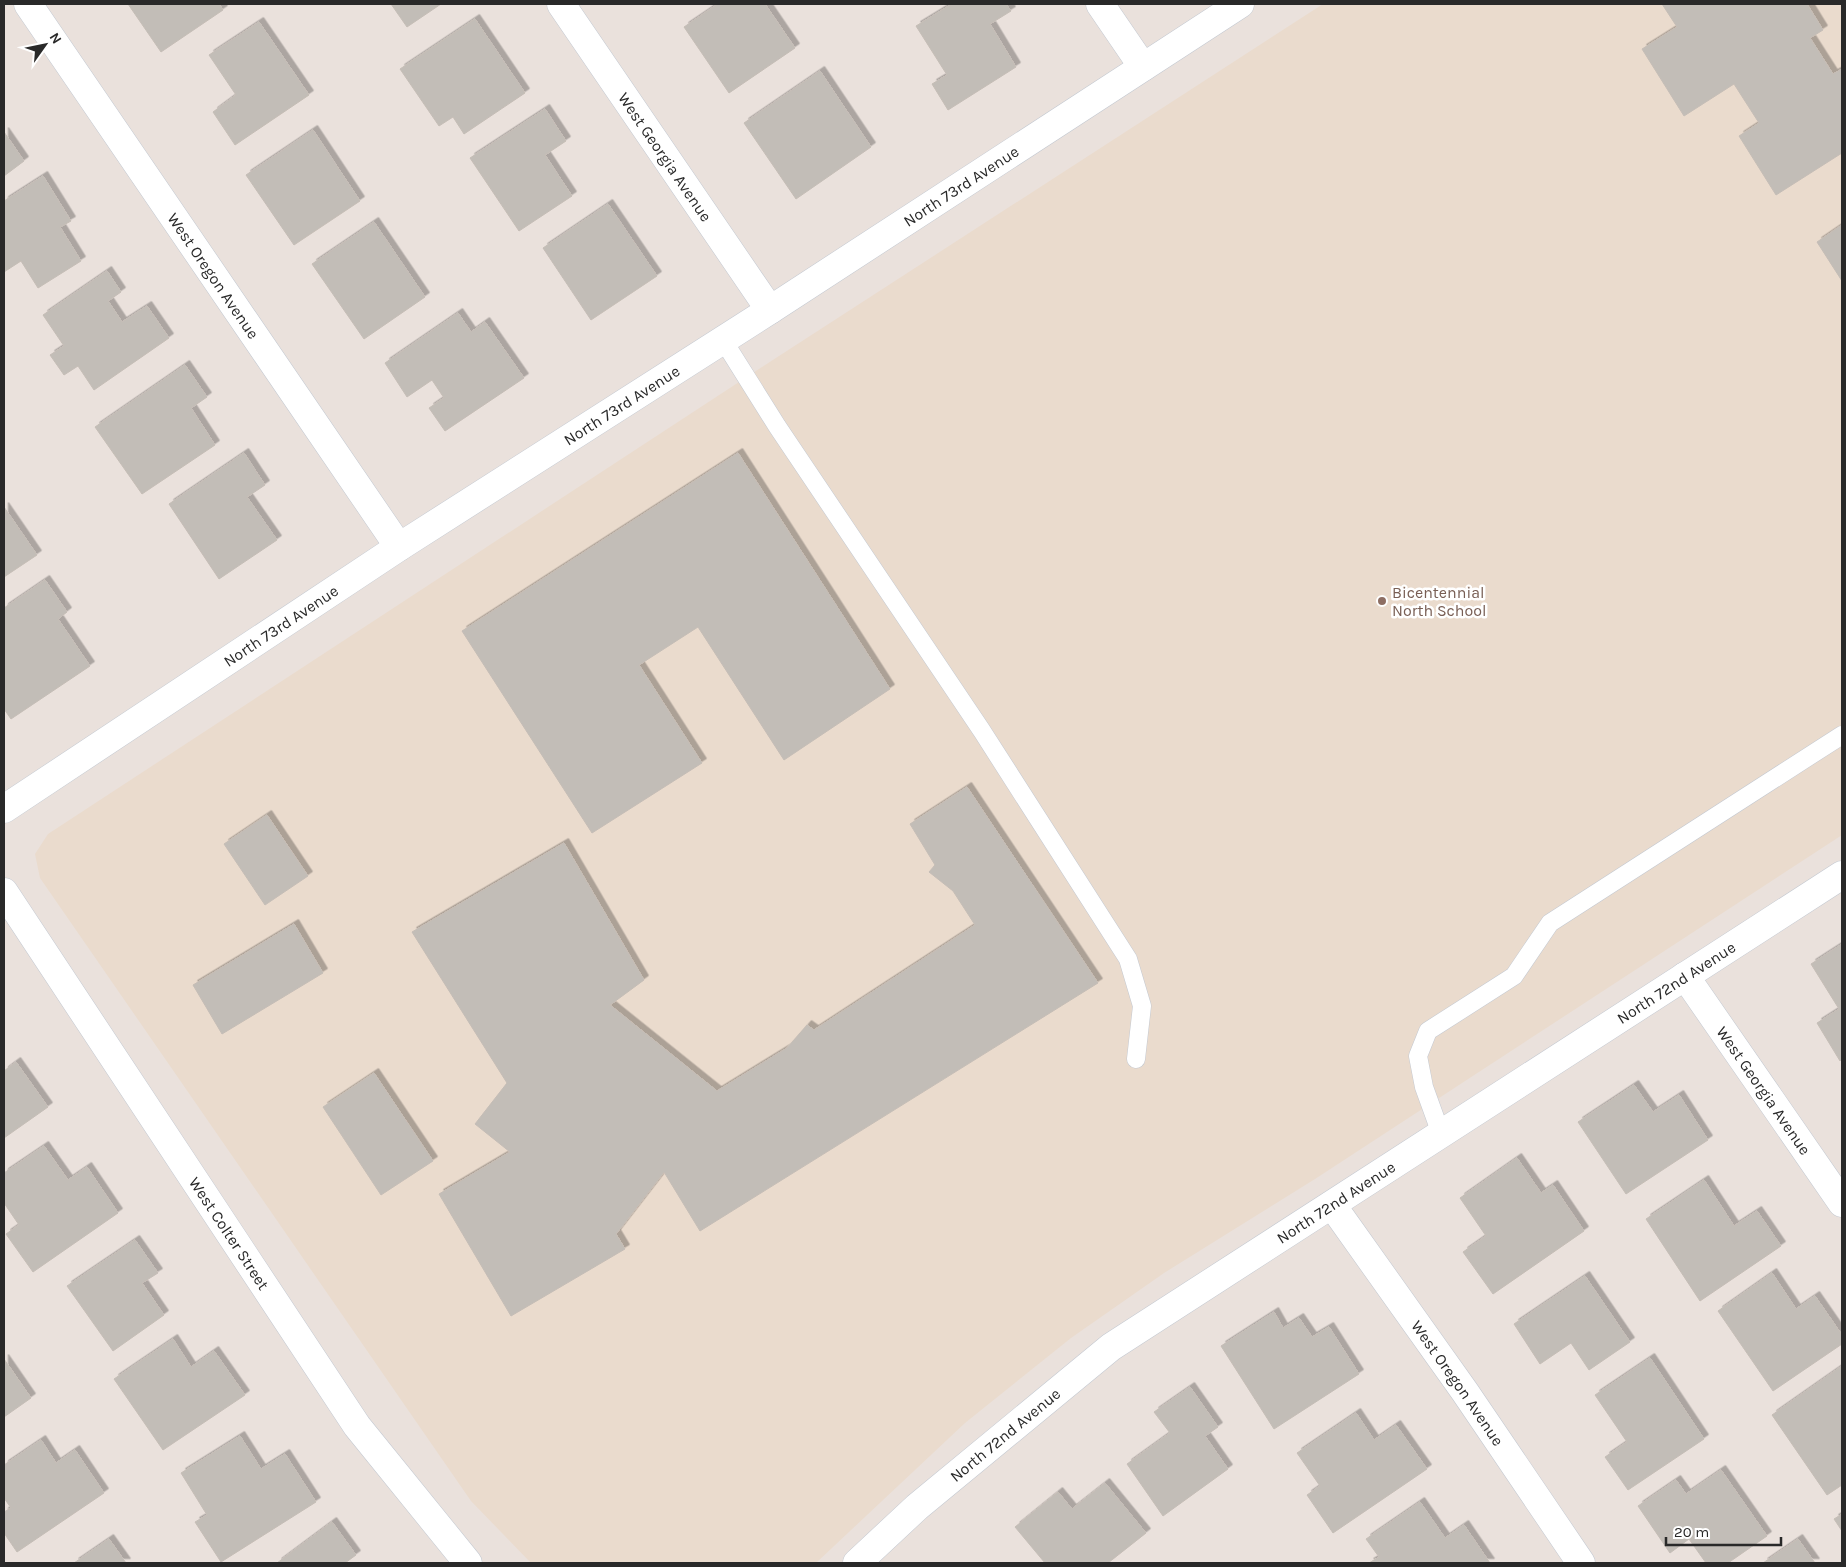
<svg xmlns="http://www.w3.org/2000/svg" width="1846" height="1567" font-family="Karla,sans-serif">
	<style>
		.education { fill: #eadbcd }
		.building { fill: #c2bdb7; stroke: #c5bdb6; filter: url(#shadow) }
		.lines { fill: none; stroke-linecap: round; stroke-linejoin: round }
		.service-casing { stroke: #c4c9d1; stroke-width: 19 }
		.minor-casing { stroke: #c4c9d1; stroke-width: 29 }
		.service { stroke: #fff; stroke-width: 18 }
		.minor { stroke: #fff; stroke-width: 28 }
		.education-dot { fill: #8d6e63; stroke: #fff; stroke-width: 2 }
		.labels { text-anchor: middle; stroke-width: 5; stroke-linejoin: round; paint-order: stroke }
		.street-label { font-size: 16px; fill: #292929; stroke: #fff }
		.education-label { font-size: 16px; fill: #785e54; stroke: #fff; text-anchor: start }
	</style>
	<defs>
		<filter id="shadow"><feDropShadow dx="4.5" dy="-4.5" stdDeviation="0" flood-color="#0004"/></filter>
	</defs>
	<rect width="100%" height="100%" fill="#eae1dc"/>
	<!-- education -->
	<polygon class="education" points="1323,4 1842,4 1842,835 1315,1179 1164,1273 1071,1338 965,1423 816,1563 531,1563 471,1501 40,878 35,854 48,834 762,367"/>
	<!-- building -->
	<g class="building">
		<polygon points="128,4 219,4 223,10 161,52"/>
		<polygon points="391,4 441,4 407,27"/>
		<polygon points="718,4 765,4 795,48 729,93 684,27"/>
		<polygon points="952,4 1006,4 1011,11 990,24 1016,67 948,110 932,84 947,75 916,26"/>
		<polygon points="1662,4 1807,4 1823,30 1810,38 1833,74 1842,69 1842,153 1776,195 1739,136 1759,123 1734,84 1684,116 1642,49 1677,27"/>
		<polygon points="475,19 525,93 464,134 453,117 439,126 400,69"/>
		<polygon points="259,22 309,95 235,145 213,112 236,95 209,55"/>
		<polygon points="820,71 871,147 796,199 744,123"/>
		<polygon points="545,109 566,141 545,155 572,196 519,231 470,158"/>
		<polygon points="313,130 360,201 294,245 246,175"/>
		<polygon points="4,132 24,161 4,176"/>
		<polygon points="43,176 71,221 60,227 81,261 38,288 21,261 4,272 4,201"/>
		<polygon points="608,204 657,276 591,320 543,248"/>
		<polygon points="374,222 425,297 364,339 312,264"/>
		<polygon points="1842,225 1842,281 1817,242"/>
		<polygon points="107,271 121,292 108,301 122,322 147,306 169,338 94,390 78,366 64,375 50,355 64,346 43,315"/>
		<polygon points="458,313 471,332 485,322 524,378 445,431 429,408 444,398 432,380 407,397 385,363"/>
		<polygon points="185,365 207,397 191,408 215,445 142,494 95,427"/>
		<polygon points="244,453 265,485 247,497 277,540 219,579 169,504"/>
		<polygon points="738,453 890,689 784,760 698,627 639,665 702,763 592,833 462,631"/>
		<polygon points="4,507 37,555 4,577"/>
		<polygon points="45,580 67,612 58,619 90,666 11,719 4,709 4,608"/>
		<polygon points="967,787 1098,983 700,1231 664,1172 616,1234 625,1249 511,1316 439,1194 510,1152 475,1124 507,1083 412,932 564,843 644,980 610,1005 717,1091 787,1048 807,1025 814,1030 975,925 953,891 929,872 935,865 910,824"/>
		<polygon points="267,815 308,876 265,905 224,844"/>
		<polygon points="294,924 323,973 222,1034 193,985"/>
		<polygon points="1842,944 1842,1059 1840,1061 1817,1023 1839,1009 1811,964"/>
		<polygon points="16,1062 48,1107 4,1138 4,1071"/>
		<polygon points="374,1073 433,1161 381,1195 323,1107"/>
		<polygon points="1634,1085 1653,1112 1679,1095 1708,1140 1626,1194 1578,1122"/>
		<polygon points="44,1146 68,1180 87,1167 118,1213 33,1272 6,1234 19,1225 4,1203 4,1173"/>
		<polygon points="1517,1158 1541,1193 1553,1185 1584,1231 1493,1294 1463,1252 1486,1236 1460,1198"/>
		<polygon points="1704,1180 1734,1226 1757,1211 1781,1246 1700,1301 1646,1219"/>
		<polygon points="135,1240 158,1273 142,1283 164,1315 113,1351 67,1286"/>
		<polygon points="1772,1273 1796,1309 1815,1296 1842,1335 1842,1344 1773,1391 1718,1311"/>
		<polygon points="1585,1276 1630,1342 1589,1370 1571,1343 1540,1364 1514,1324"/>
		<polygon points="1274,1312 1283,1328 1299,1318 1312,1337 1329,1327 1359,1374 1274,1429 1221,1346"/>
		<polygon points="173,1339 191,1367 214,1351 245,1395 163,1450 114,1379"/>
		<polygon points="1650,1358 1704,1439 1628,1490 1605,1457 1627,1442 1595,1395"/>
		<polygon points="4,1359 31,1398 4,1417"/>
		<polygon points="1842,1366 1842,1485 1827,1495 1772,1415"/>
		<polygon points="1190,1387 1218,1427 1205,1436 1228,1469 1163,1516 1127,1464 1170,1433 1154,1412"/>
		<polygon points="1356,1413 1374,1440 1396,1425 1427,1469 1333,1533 1307,1495 1320,1486 1297,1453"/>
		<polygon points="240,1436 261,1469 285,1454 316,1502 221,1562 195,1522 207,1515 181,1473"/>
		<polygon points="41,1440 56,1463 75,1450 104,1493 17,1552 4,1533 4,1512 11,1508 4,1498 4,1465"/>
		<polygon points="1721,1470 1767,1536 1728,1563 1706,1563 1689,1539 1670,1553 1638,1506 1676,1480 1686,1494"/>
		<polygon points="1105,1483 1146,1533 1108,1563 1045,1563 1015,1527 1058,1492 1072,1509"/>
		<polygon points="1420,1502 1445,1538 1464,1525 1490,1563 1369,1563 1379,1557 1366,1539"/>
		<polygon points="1842,1514 1842,1531 1834,1519"/>
		<polygon points="332,1522 356,1555 345,1563 277,1563"/>
		<polygon points="109,1539 126,1563 74,1563"/>
		<polygon points="1798,1539 1815,1563 1763,1563"/>
	</g>
	<g class="lines">
		<!-- service casing -->
		<g class="service-casing">
			<g id="service">
				<polyline points="723,340 777,426 982,731 1128,959 1142,1006 1136,1059"/>
				<polyline points="1441,1134 1424,1087 1418,1056 1428,1031 1514,976 1550,923 1842,735"/>
			</g>
		</g>
		<!-- minor casing -->
		<g class="minor-casing">
			<g id="minor">
				<path id="s1" d="M28,4L399,547"/>
				<path id="s2" d="M561,4L770,310"/>
				<polyline points="1100,4 1143,67"/>
				<path id="s3" d="M4,809L399,547L770,310L1240,4"/>
				<path id="s4" d="M4,892L357,1426L468,1563"/>
				<path id="s5" d="M1685,976L1842,1203"/>
				<path id="s6" d="M1332,1205L1465,1392L1581,1563"/>
				<path id="s7" d="M857,1563L917,1507L1111,1347L1842,875"/>
			</g>
		</g>
		<!-- service -->
		<use href="#service" class="service"/>
		<!-- minor -->
		<use href="#minor" class="minor"/>
	</g>
	<!-- markers -->
	<circle class="education-dot" cx="1382" cy="601" r="5"/>
	<g class="labels">
		<!-- street labels -->
		<g class="street-label">
			<text dy="6" stroke="none"><textPath href="#s2" startOffset="185">West Georgia Avenue</textPath></text>
			<text dy="6" stroke="none"><textPath href="#s3" startOffset="1142">North 73rd Avenue</textPath></text>
			<text dy="6" stroke="none"><textPath href="#s1" startOffset="329">West Oregon Avenue</textPath></text>
			<text dy="6" stroke="none"><textPath href="#s3" startOffset="738">North 73rd Avenue</textPath></text>
			<text dy="6" stroke="none"><textPath href="#s3" startOffset="332">North 73rd Avenue</textPath></text>
			<text dy="6" stroke="none"><textPath href="#s7" startOffset="1006">North 72nd Avenue</textPath></text>
			<text dy="6" stroke="none"><textPath href="#s5" startOffset="139">West Georgia Avenue</textPath></text>
			<text dy="6" stroke="none"><textPath href="#s7" startOffset="601">North 72nd Avenue</textPath></text>
			<text dy="6" stroke="none"><textPath href="#s4" startOffset="409">West Colter Street</textPath></text>
			<text dy="6" stroke="none"><textPath href="#s6" startOffset="218">West Oregon Avenue</textPath></text>
			<text dy="6" stroke="none"><textPath href="#s7" startOffset="196">North 72nd Avenue</textPath></text>
		</g>
		<!-- education labels -->
		<g class="education-label">
			<text x="1392" y="598">Bicentennial<tspan x="1392" dy="18">North School</tspan></text>
		</g>
	</g>
	<!-- border -->
	<rect width="1846" height="1567" fill="none" stroke="#292929" stroke-width="10"/>
	<!-- north arrow -->
	<g transform="translate(45 45) rotate(57)" stroke="#ffffff" stroke-width="4" paint-order="stroke">
	<path d="M0-4L9 19L0 12L-9 19Z" fill="#292929"/>
	<text y="-8" font-size="14" font-weight="bold" text-anchor="middle" fill="#292929">N</text>
	</g>
	<!-- scale -->
	<path d="M1666 1537v8h115v-8" fill="none" stroke="#292929" stroke-width="2.5"/>
	<text x="1674" y="1537" font-size="15" fill="#292929" stroke="#ffffff" stroke-width="4" paint-order="stroke">20 m</text>
</svg>
